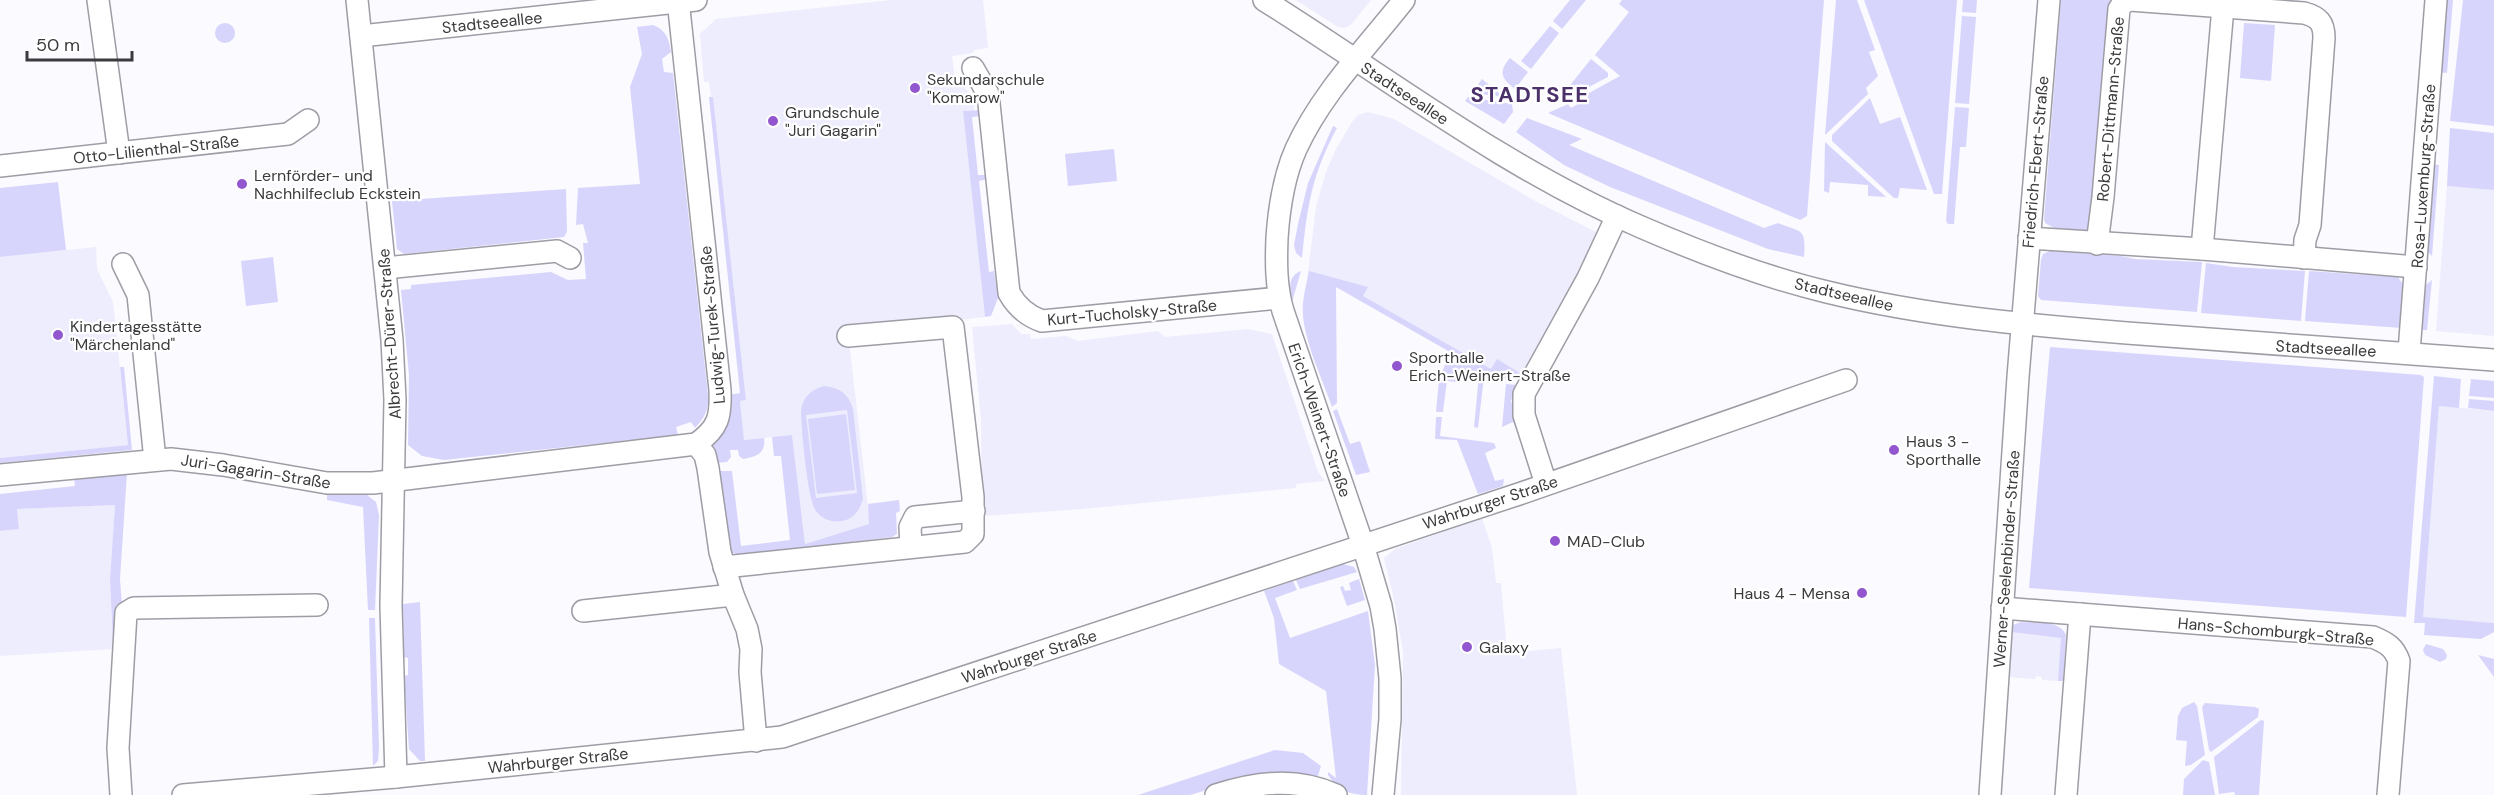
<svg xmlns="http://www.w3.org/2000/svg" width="2494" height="795" font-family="'DM Sans',sans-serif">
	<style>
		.built { fill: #eeedfd }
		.green { fill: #d8d5fc; fill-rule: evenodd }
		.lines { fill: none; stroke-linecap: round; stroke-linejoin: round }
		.minor-casing { stroke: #9e9da5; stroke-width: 24 }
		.minor { stroke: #fff; stroke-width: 21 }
		.poi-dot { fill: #9257ce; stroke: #fff; stroke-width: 2 }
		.labels { text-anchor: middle; stroke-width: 4.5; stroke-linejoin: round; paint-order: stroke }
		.street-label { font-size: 16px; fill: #3b3b3e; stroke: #fff }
		.poi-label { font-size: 16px; fill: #3b3b3e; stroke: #fff; text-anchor: start }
		.district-label { font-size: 22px; font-weight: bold; letter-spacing: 1.5px; fill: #4c306a; stroke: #fff }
	</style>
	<rect width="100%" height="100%" fill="#fafaff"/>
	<!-- built -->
	<g class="built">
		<polygon points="891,0 983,0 988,48 974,50 973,53 952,56 955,80 974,96 974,110 963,111 985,317 848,332 870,524 805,544 792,435 744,440 740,401 746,400 713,97 711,97 709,82 704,82 700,34 716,19"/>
		<polygon points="1296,0 1371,0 1351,25 1344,28 1338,27"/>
		<polygon points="1368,112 1394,119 1537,202 1596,232 1597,235 1584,265 1520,377 1491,375 1336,287 1307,281 1316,207 1326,172 1336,149 1352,122 1358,115"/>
		<polygon points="2447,186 2494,190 2494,336 2436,331"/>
		<polygon points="96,247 97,269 113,302 128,445 0,458 0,257"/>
		<polygon points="1012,324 1021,334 1030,334 1031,339 1066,336 1078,341 1158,331 1165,337 1248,329 1272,334 1318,472 1325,481 1296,484 1296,488 1083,509 982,516 981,419 972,327"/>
		<polygon points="2439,406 2494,411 2494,623 2422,617"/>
		<polygon points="115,505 110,579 113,649 0,656 0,531 19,529 17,509"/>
		<polygon points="1482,518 1492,548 1496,583 1501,583 1507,653 1561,648 1577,795 1401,795 1403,653 1395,604 1384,558 1395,549"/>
		<polygon points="2010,632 2062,638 2058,681 2042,680 2042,677 2036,676 2035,679 2007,677"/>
	</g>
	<!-- green -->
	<g class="green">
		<polygon points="1570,0 1586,0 1562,29 1553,21"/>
		<polygon points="1622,0 1824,0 1807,216 1800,220 1548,113 1568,104 1571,108 1580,103 1578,99 1620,76 1595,55 1629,12 1619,4"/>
		<polygon points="1836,0 1857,0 1875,50 1869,52 1878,76 1866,88 1868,94 1825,135"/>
		<polygon points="1864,0 1957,0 1942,194 1934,194"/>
		<polygon points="1963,0 1977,0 1976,13 1962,12"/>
		<polygon points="2061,0 2114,0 2091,231 2054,228 2045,223 2044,219"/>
		<polygon points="2443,0 2453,0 2447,73 2437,72"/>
		<polygon points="2463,0 2494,0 2494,126 2450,121"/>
		<polygon points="1962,16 1976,17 1969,104 1955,103"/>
		<polygon points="2244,23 2275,25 2271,81 2240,78"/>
		<circle cx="225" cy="33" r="10"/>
		<path d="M653,25C666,30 669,39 671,52L662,59L664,72L673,73L708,395C709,410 705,417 695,428L691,422L676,427L678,435L444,460L422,456L408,445L409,375L401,290L411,289V285L551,272L568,280L586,279L583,243H588L583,224L576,225L578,188L640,184L630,87L642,54L637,27Z"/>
		<polygon points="1550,26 1559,33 1531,69 1521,61"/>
		<path d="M1510,58L1528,72L1515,89C1501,78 1498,72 1510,58Z"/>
		<polygon points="1591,59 1608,73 1608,77 1585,89 1581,84 1572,89 1574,94 1555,104"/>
		<polygon points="1482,79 1504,97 1472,93"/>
		<path d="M709,97H713L746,400L740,401L744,440L764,438C766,453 757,457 743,459L739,456L738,450H730L731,457L727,462L715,463L710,449L726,427L728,395L740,393Z"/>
		<polygon points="1468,97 1512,104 1513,112 1504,124 1465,101"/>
		<polygon points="1870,98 1880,124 1900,117 1927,190 1900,188 1898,198 1894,198 1832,141 1832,135"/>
		<polygon points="1955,107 1969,108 1966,147 1960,147 1954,224 1948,224 1946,221"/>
		<polygon points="980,110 981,116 972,117 978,175 987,175 988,179 979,181 989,272 994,271 997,293 1000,293 991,316 985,317 963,111"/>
		<path d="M1527,118L1582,139L1569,145L1764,228L1778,223C1803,233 1806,228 1804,257L1768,249L1610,187L1564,165L1516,132Z"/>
		<path d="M1333,126L1337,128C1312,174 1307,207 1302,258L1296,253L1294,245L1298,224L1308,183Z"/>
		<polygon points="2450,128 2494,133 2494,190 2447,186"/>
		<polygon points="1825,142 1886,197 1868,196 1868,185 1830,182 1829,193 1824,191"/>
		<polygon points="1114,149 1117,181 1068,186 1065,154"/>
		<polygon points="2429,164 2439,165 2432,256 2425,249"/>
		<polygon points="58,182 66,250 0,257 0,188"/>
		<polygon points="566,189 567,232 564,237 404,254 397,249 392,201"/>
		<polygon points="2050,251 2121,256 2135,259 2202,262 2197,312 2041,300 2038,296 2041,260 2043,254"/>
		<polygon points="273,257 278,302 246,306 241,261"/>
		<polygon points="2206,263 2233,267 2305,271 2301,321 2201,313"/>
		<path d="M1301,271L1292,302C1290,290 1287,276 1301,271Z"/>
		<path d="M1309,271L1368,287L1363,296L1491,369L1497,359L1523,375L1521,380L1484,377L1478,428L1474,427L1479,375L1458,373L1457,382L1447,381L1443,412H1436L1439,380L1450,352L1336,287L1337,403L1332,407C1322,377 1300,334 1303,303C1304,292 1307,281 1309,271Z"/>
		<polygon points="2309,271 2398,277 2404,286 2402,328 2305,321"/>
		<polygon points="2432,280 2427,330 2418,330 2422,288"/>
		<polygon points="2050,347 2421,375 2424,377 2406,617 2029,588"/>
		<polygon points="120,367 124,367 132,450 0,463 0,458 128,445"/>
		<polygon points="2434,376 2461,379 2459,408 2439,406 2423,617 2494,623 2494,632 2481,639 2424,635 2425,623 2414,623"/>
		<polygon points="2471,379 2494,381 2494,398 2469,396"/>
		<polygon points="1506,384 1517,385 1511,401 1521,435 1519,436 1513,422 1502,427"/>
		<path d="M824,386C839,387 849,394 853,409L863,499C860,510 853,520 841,521C832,523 822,519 816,511C807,499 801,426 801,409C804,396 811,390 824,386ZM847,410L857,493L816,498L806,415Z"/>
		<polygon points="2469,399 2494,401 2494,411 2468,408"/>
		<polygon points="1337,409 1350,444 1360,441 1370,472 1356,475 1333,411"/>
		<polygon points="846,414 855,490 817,494 808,419"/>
		<polygon points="1436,417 1442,417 1440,436 1494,443 1496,448 1485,453 1495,481 1504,479 1503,486 1478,494 1457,440 1435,439"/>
		<polygon points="792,435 805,544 869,524 868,504 899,500 900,511 896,513 897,534 892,537 868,540 740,555 730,552 719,471 732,471 741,546 790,540 781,456 774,456 772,437"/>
		<polygon points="127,473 120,579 122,605 116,605 120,636 119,646 113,646 110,579 115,505 17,509 19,529 0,531 0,494 75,486 74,479"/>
		<polygon points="327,493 367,495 376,502 379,515 375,610 368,610 363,507 327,500"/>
		<polygon points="1343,564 1354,567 1357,572 1300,589 1296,580"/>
		<polygon points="1359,579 1365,600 1347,606 1340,587 1343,586 1345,591 1351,590 1349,583"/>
		<path d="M1293,581L1297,590L1275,598L1290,638L1368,611L1375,665L1367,795C1350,795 1338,790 1328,775V772L1336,778L1326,691L1279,664L1274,618L1264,591Z"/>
		<polygon points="420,602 425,761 420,761 409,749 404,676 408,675 408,658 404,657 403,604"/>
		<polygon points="369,618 375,618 379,748 378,761 373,766"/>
		<path d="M2021,622C2035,623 2060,620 2066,635L2063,681H2058L2061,638L2010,632L2013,625Z"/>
		<polygon points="2426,644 2443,649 2447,655 2446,659 2440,662 2425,655 2423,650"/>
		<polygon points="2478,655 2494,659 2494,677"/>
		<polygon points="2194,702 2197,706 2205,755 2191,765 2185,766 2187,741 2176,740 2178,716 2182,708"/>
		<polygon points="2205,703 2255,707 2259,709 2258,717 2211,752 2209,750 2202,707"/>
		<polygon points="2261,720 2264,721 2259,795 2235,795 2234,792 2219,794 2214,757"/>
		<polygon points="1275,750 1303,753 1321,766 1318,776 1217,787 1190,795 1138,795"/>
		<polygon points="2203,760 2209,762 2215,795 2183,795 2184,779"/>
	</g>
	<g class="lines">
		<!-- minor casing -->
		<g class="minor-casing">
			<g id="minor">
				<polyline points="98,0 119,153"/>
				<polyline points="357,0 392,340 395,400 391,606 396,777"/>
				<path d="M1264,0C1388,78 1506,169 1641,227C1701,253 1764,277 1827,292C1925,316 2027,325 2127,333C2249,343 2372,350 2494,360"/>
				<polyline points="361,36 696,0"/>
				<path d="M973,68L988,94L1009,293C1017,307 1027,316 1042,321L1279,298"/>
				<polyline points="0,166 288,134 308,120"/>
				<polyline points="2029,238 2202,249 2416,267"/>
				<path d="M2097,244L2103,197L2119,9L2123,3L2130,0L2304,13C2319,17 2324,23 2324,38L2310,225L2305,240L2304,258"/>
				<polyline points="2202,249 2223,7"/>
				<polyline points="123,264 138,295 155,460"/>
				<polyline points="385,268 557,251 570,258"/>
				<polyline points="2409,352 2436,0"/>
				<polyline points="696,444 705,455 708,468 720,552 733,595 747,629 751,649 750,672 756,741"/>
				<path d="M0,475L171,459L223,465L327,483H373L696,444C719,428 721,416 720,390L678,0"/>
				<polyline points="1546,484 1524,415 1524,394 1588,278 1617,216"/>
				<polyline points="911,547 910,527 915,517 974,511"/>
				<polyline points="724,567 965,542 973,534 973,497 953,327 848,336"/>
				<path d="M2002,608L2373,637C2387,643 2394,647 2399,661L2388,795"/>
				<polyline points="583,611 733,595"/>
				<polyline points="121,795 118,748 126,613 134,608 317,605"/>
				<polyline points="183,795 396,777 782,737 1519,494 1846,380"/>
				<path d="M1216,795C1257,782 1296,777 1336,795"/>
				<path d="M1383,795L1390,719V678L1385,629L1381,606L1363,545L1283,311C1276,287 1276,263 1277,238C1279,208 1284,176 1296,149C1321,94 1367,47 1404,0"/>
				<polyline points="1990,795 2018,377 2049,0"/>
				<polyline points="2066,795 2080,614"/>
			</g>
		</g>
		<!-- minor -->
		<use href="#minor" class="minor"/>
	</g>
	<!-- markers -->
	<g class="poi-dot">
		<circle cx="915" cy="88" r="6"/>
		<circle cx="773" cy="121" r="6"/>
		<circle cx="242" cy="184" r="6"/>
		<circle cx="58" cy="335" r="6"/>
		<circle cx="1397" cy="366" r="6"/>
		<circle cx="1894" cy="450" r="6"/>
		<circle cx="1555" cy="541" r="6"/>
		<circle cx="1862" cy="593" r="6"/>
		<circle cx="1467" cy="647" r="6"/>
	</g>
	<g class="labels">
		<!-- street labels -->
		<g class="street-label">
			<text transform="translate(492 22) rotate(-6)" y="6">Stadtseeallee</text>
			<text transform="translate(1405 93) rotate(33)" y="6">Stadtseeallee</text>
			<text transform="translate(2110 109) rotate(-85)" y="6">Robert-Dittmann-Straße</text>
			<text transform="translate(156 149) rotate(-6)" y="6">Otto-Lilienthal-Straße</text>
			<text transform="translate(2035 162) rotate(-85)" y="6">Friedrich-Ebert-Straße</text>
			<text transform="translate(2423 176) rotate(-86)" y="6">Rosa-Luxemburg-Straße</text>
			<text transform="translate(1844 294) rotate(13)" y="6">Stadtseeallee</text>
			<text transform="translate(1132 312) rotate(-5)" y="6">Kurt-Tucholsky-Straße</text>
			<text transform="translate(712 325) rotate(-95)" y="6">Ludwig-Turek-Straße</text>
			<text transform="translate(389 334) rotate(-94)" y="6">Albrecht-Dürer-Straße</text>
			<text transform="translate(2326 348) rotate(3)" y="6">Stadtseeallee</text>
			<text transform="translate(1320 420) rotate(71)" y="6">Erich-Weinert-Straße</text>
			<text transform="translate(256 471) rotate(9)" y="6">Juri-Gagarin-Straße</text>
			<text transform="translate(1490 502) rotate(-18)" y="6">Wahrburger Straße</text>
			<text transform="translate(2006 559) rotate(-86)" y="6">Werner-Seelenbinder-Straße</text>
			<text transform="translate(2276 631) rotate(5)" y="6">Hans-Schomburgk-Straße</text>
			<text transform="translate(1029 656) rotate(-18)" y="6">Wahrburger Straße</text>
			<text transform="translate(558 760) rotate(-6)" y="6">Wahrburger Straße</text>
		</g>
		<!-- poi labels -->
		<g class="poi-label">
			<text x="927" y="85">Sekundarschule<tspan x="927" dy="18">"Komarow"</tspan></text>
			<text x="785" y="118">Grundschule<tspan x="785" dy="18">"Juri Gagarin"</tspan></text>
			<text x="254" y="181">Lernförder- und<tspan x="254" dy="18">Nachhilfeclub Eckstein</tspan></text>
			<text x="70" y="332">Kindertagesstätte<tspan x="70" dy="18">"Märchenland"</tspan></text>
			<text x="1409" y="363">Sporthalle<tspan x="1409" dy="18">Erich-Weinert-Straße</tspan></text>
			<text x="1906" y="447">Haus 3 -<tspan x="1906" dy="18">Sporthalle</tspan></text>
			<text x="1567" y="547">MAD-Club</text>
			<text x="1850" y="599" text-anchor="end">Haus 4 - Mensa</text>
			<text x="1479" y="653">Galaxy</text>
		</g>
		<!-- district labels -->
		<g class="district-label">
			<text x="1530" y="102">STADTSEE</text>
		</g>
	</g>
	<!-- scale -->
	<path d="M27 51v9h105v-9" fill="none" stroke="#3b3b3e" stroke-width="3"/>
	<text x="36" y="51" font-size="18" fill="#3b3b3e" stroke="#ffffff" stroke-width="4.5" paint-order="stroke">50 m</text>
</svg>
